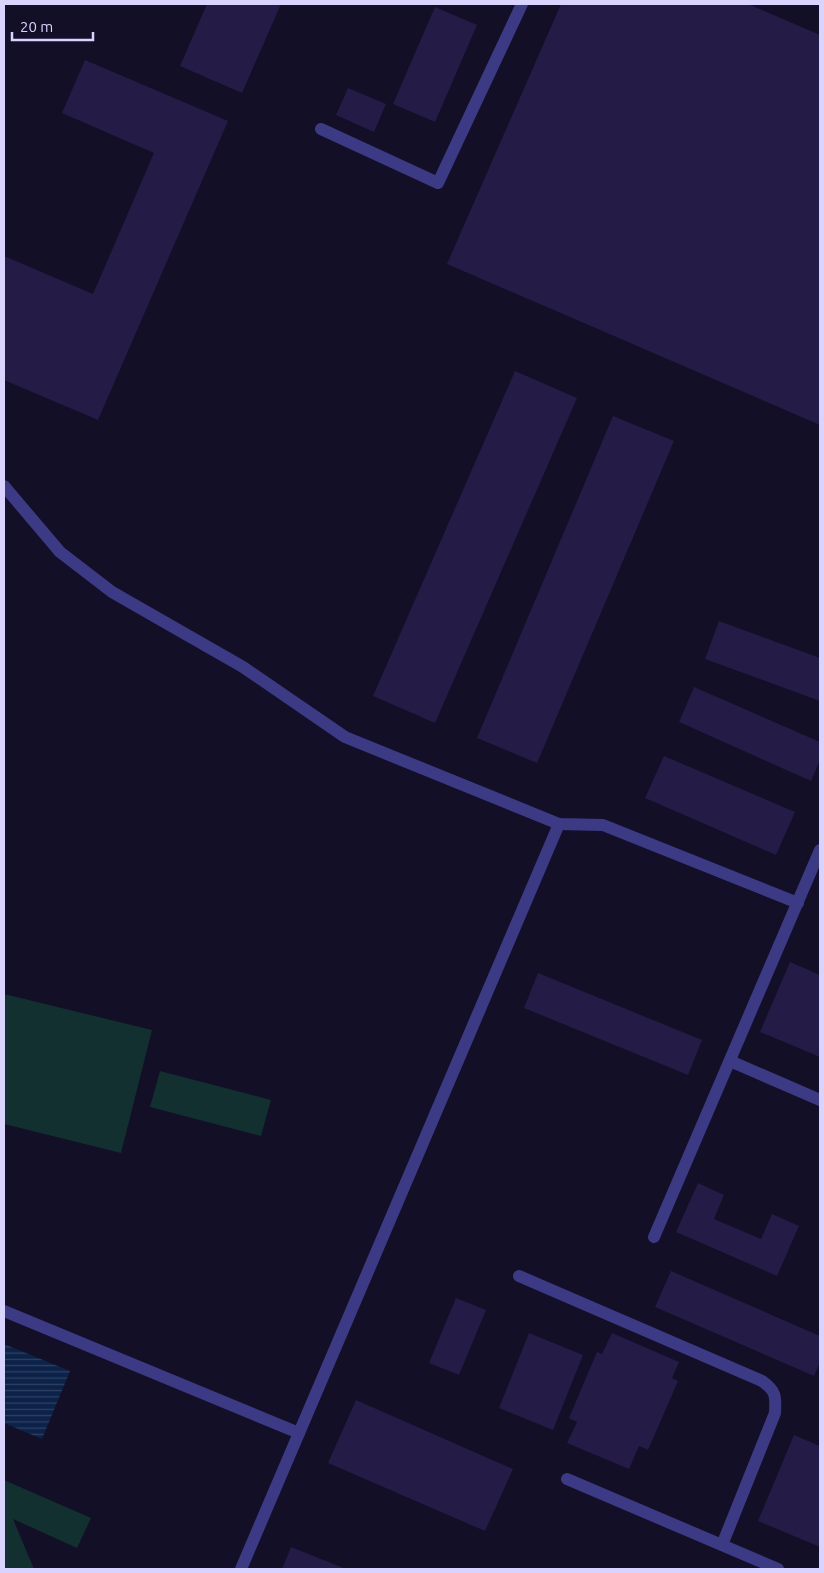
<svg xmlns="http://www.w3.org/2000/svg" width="824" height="1573" font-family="Ubuntu,sans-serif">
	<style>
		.green { fill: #12302f }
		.water { fill: url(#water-rules) }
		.building { fill: #241b47 }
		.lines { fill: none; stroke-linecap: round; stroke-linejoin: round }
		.minor { stroke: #3d3a85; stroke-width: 12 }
	</style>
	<defs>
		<pattern id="water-rules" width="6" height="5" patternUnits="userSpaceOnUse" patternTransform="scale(1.25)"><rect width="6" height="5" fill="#0c2248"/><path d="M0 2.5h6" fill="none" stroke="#2f4163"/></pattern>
	</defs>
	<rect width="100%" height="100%" fill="#130f26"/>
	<!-- green -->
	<g class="green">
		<polygon points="4,994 152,1030 121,1153 4,1124"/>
		<polygon points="160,1071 271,1100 261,1136 150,1107"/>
		<polygon points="4,1480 91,1518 77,1548 13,1519 34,1569 4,1569"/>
	</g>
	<!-- water -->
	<polygon class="water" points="4,1344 70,1371 42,1439 4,1423"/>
	<!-- building -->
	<g class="building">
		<polygon points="207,4 281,4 242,93 180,66"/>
		<polygon points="561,4 748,4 820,35 820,425 447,264"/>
		<polygon points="435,7 477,25 435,122 393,104"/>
		<polygon points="85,60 228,121 98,420 4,380 4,256 93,294 154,153 62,113"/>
		<polygon points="348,88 386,104 374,132 336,115"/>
		<polygon points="515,371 577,398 435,723 373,696"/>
		<polygon points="613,416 674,441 537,763 477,738"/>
		<polygon points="719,621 820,658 820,701 705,659"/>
		<polygon points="694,687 820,742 820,760 811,781 679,722"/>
		<polygon points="664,756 795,812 776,855 645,798"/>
		<polygon points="790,962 820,975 820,1057 760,1032"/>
		<polygon points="538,973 702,1040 688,1075 524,1008"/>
		<polygon points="698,1183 724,1195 714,1219 761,1239 772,1214 799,1226 777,1276 676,1232"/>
		<polygon points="671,1271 820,1336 820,1362 814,1376 655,1307"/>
		<polygon points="456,1298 486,1310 459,1375 429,1363"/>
		<polygon points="529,1333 583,1355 553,1430 499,1408"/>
		<polygon points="612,1333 679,1362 672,1378 678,1381 648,1450 639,1446 629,1469 567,1443 577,1422 569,1418 597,1352 602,1354"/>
		<polygon points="356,1400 513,1469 485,1531 328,1463"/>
		<polygon points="794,1435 820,1446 820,1547 758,1521"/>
		<polygon points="291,1547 346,1569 282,1569"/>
	</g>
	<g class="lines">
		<!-- minor -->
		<g class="minor">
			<polyline points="321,129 438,183 522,4"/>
			<polyline points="4,486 60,552 112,592 243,667 345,737 559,824 603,825 798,903"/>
			<polyline points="730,1061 820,1100"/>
			<polyline points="654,1237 820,850"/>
			<path d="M519,1276L762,1381C776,1391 776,1396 775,1413L722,1545"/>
			<polyline points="4,1311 299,1433"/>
			<polyline points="567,1479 778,1569"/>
			<polyline points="241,1569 559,824"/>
		</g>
	</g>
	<!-- border -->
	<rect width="824" height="1573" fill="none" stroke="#d9d4ff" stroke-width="10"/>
	<!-- scale -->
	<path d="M12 32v8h81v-8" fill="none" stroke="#d9d4ff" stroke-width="2.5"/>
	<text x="20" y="32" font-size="15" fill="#d9d4ff" stroke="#130f26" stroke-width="4" paint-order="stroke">20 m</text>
</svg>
